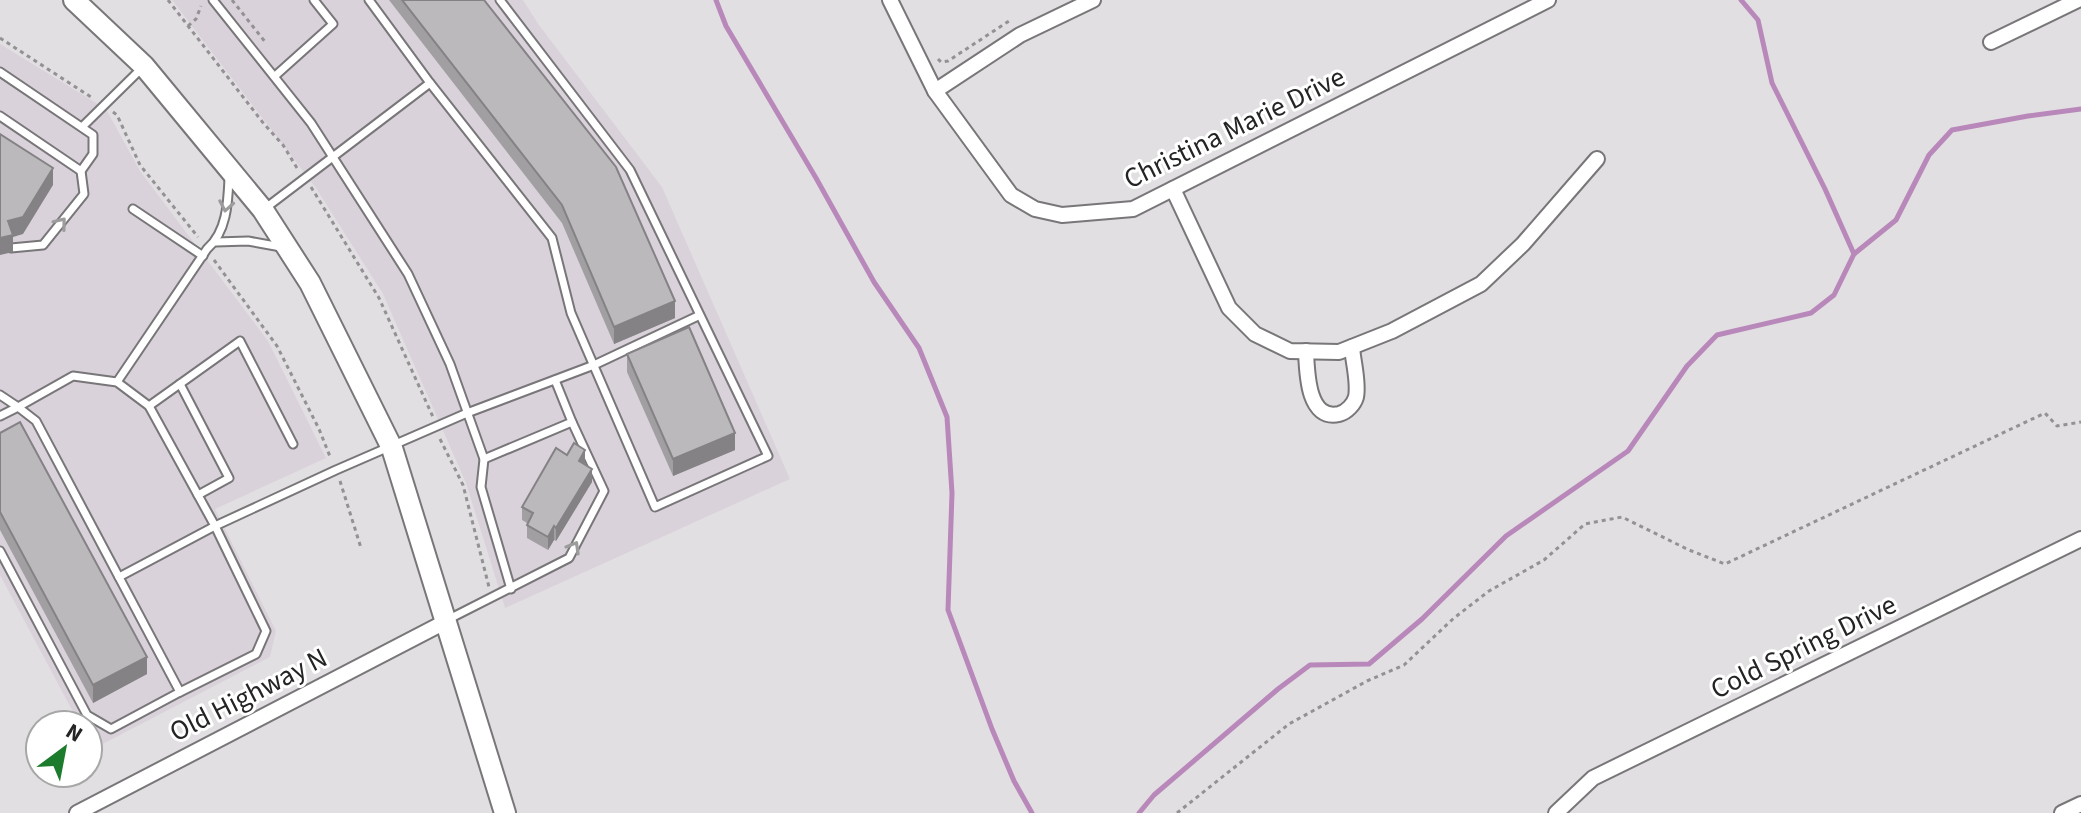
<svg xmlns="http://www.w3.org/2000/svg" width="2081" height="813" font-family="'Source Sans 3',sans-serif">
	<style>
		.built { fill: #dad2da }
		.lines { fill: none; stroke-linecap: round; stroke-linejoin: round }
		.stream { stroke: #b988ba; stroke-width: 5 }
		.service-casing { stroke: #787678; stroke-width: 11 }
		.minor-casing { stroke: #787678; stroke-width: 18 }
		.secondary-casing { stroke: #787678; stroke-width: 24 }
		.path { stroke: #939193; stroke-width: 3; stroke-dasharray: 4 4; stroke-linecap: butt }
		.service { stroke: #fff; stroke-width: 7 }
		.minor { stroke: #fff; stroke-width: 14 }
		.secondary { stroke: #fff; stroke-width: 20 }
		.wall { fill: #a29fa2 }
		.shaded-wall { fill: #848284 }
		.building { fill: #bcb9bc; stroke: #848284; stroke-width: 2 }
		.oneway { stroke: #9d9c9d }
		.labels { text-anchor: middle; stroke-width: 6; stroke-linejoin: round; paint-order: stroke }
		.street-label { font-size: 28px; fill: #252425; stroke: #fff }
	</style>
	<rect width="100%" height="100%" fill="#e2dfe2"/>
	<!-- built -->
	<g class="built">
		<polygon points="172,0 523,0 539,25 662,187 790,479 505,608 466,483 383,294 316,188"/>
		<polygon points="0,44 106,109 140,171 268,341 326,458 215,509 276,631 270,657 93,749 88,739 88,725 80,725 0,575"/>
	</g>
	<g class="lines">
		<!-- stream -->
		<g class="stream">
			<polyline points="716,0 726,26 816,178 874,282 919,348 947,417 952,493 948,610 992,729 1014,781 1032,813"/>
			<polyline points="1741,0 1758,20 1772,83 1825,189 1854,254"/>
			<polyline points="1139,813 1154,795 1278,689 1310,665 1369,664 1422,619 1506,536 1628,451 1687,366 1717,335 1811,313 1834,295 1854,254 1896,220 1929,155 1952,130 2028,116 2081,109"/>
		</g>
		<!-- service casing -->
		<g class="service-casing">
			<g id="service">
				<polyline points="213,0 311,123 408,274 450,364 484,459 481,487 511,589"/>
				<polyline points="369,0 430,83 552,238 571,313 655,507 768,456 630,170 500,0"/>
				<polyline points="0,72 93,135 93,154 81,171 0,116"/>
				<polyline points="275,76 333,24 314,0"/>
				<polyline points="82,127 143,67"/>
				<polyline points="133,209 203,256"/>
				<polyline points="263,210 430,83"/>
				<polyline points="216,242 248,241 281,247"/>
				<polyline points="11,248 43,245 84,194 81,171"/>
				<polygon points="73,376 117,382 149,406 215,526 266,631 256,654 180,692 36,421 18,407"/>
				<path d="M117,382L207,249C227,232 228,202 229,178"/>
				<polyline points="180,384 229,478 198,495"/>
				<polyline points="0,395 18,407 0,416"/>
				<polyline points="149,406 240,341 293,444"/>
				<polyline points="484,459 572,422 555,380"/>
				<polyline points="0,551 87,715 111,729 180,692"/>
				<polyline points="119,577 215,526 336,470 467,413 594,365 698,316"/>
				<polyline points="449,619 569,558 604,491 572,422"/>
			</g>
		</g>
		<!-- minor casing -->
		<g class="minor-casing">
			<g id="minor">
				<polyline points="890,0 935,91 1011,195 1035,209 1062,215 1133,209 1548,0"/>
				<polyline points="1991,42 2078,0"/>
				<polyline points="935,91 1020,35 1093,0"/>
				<polyline points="1173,189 1229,308 1255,334 1290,351 1339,352 1392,331 1481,284 1523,244 1597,159"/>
				<path d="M1306,351C1307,371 1307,421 1339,414C1347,412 1354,404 1356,397C1359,382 1353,362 1352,347"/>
				<polyline points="77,813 445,622"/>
				<polyline points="1556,813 1593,778 2081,539"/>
				<polyline points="2062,813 2081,804"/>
			</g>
		</g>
		<!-- secondary casing -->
		<g class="secondary-casing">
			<polyline id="secondary" points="74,0 144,66 263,210 310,283 392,448 505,813"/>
		</g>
		<!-- path -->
		<g class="path">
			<polyline points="168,0 264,124 283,145 297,168"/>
			<polyline points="232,0 266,43"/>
			<polyline points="188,26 196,19 201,6"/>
			<polyline points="0,38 94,99"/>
			<polyline points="938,59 941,62 948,61 1009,21"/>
			<polyline points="113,112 117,115 140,165 198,237"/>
			<polyline points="311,187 379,298 433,417"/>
			<polyline points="214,260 277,346 319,429 331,459"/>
			<polyline points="440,439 463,485 489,587"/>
			<polyline points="340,481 361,548"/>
			<polyline points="1177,813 1289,724 1367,681 1404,665 1454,618 1489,591 1544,560 1585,524 1622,517 1689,550 1725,564 2045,413 2057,426 2081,422"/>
		</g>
		<!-- service -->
		<use href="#service" class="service"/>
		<!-- minor -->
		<use href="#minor" class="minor"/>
		<!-- secondary -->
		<use href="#secondary" class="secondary"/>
	</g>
	<!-- wall -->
	<g class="wall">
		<polygon points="389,0 484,0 675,318 614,344 562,223"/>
		<polygon points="627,354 735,450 673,476 627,372"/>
		<polygon points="0,433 147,674 93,703 0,530"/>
		<polygon points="567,455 585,463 592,482 556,541 554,540 548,550 527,538 527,523 522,520 522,507"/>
	</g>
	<!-- shaded-wall -->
	<g class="shaded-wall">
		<polygon points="53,168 53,185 23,234 13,237 13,252 0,255 0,238 8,221"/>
		<polygon points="675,301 675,318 614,344 614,327"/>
		<polygon points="735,433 735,450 673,476 673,459"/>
		<polygon points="585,450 585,463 579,475 579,461"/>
		<polygon points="592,469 592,482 556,541 556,528"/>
		<polygon points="554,526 554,540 548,550 548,537"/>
		<polygon points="147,657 147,674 93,703 93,685"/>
	</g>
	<!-- building -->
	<g class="building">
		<polygon points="402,0 484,0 616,167 675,301 614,327 562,205"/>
		<polygon points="0,134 53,168 23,217 8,221 13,235 0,238"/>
		<polygon points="689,327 735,433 673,459 627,354"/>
		<polygon points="20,422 147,657 93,685 0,512 0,433"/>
		<polygon points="574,443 585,450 579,461 592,469 556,528 554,526 548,537 527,525 533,513 522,507 556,448 567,455"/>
	</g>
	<!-- one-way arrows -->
	<defs><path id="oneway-chevron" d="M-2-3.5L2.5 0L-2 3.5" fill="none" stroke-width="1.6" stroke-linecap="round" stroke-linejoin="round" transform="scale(2)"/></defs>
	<g class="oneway">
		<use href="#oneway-chevron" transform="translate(226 206) rotate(100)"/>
		<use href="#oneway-chevron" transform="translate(61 223) rotate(-51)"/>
		<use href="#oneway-chevron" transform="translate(574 547) rotate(-60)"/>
	</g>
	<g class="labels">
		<!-- street labels -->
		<g class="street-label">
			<text transform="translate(1234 127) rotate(-26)" y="10">Christina Marie Drive</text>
			<text transform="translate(1803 646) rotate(-26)" y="10">Cold Spring Drive</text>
			<text transform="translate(248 694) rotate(-27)" y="10">Old Highway N</text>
		</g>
	</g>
	<!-- north arrow -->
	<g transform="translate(64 749) rotate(32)"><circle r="38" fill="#ffffff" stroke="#a8a7a8" stroke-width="2"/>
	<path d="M0-6L14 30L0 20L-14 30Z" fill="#1c7b2c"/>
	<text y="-12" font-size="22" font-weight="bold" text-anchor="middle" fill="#252425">N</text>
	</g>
</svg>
